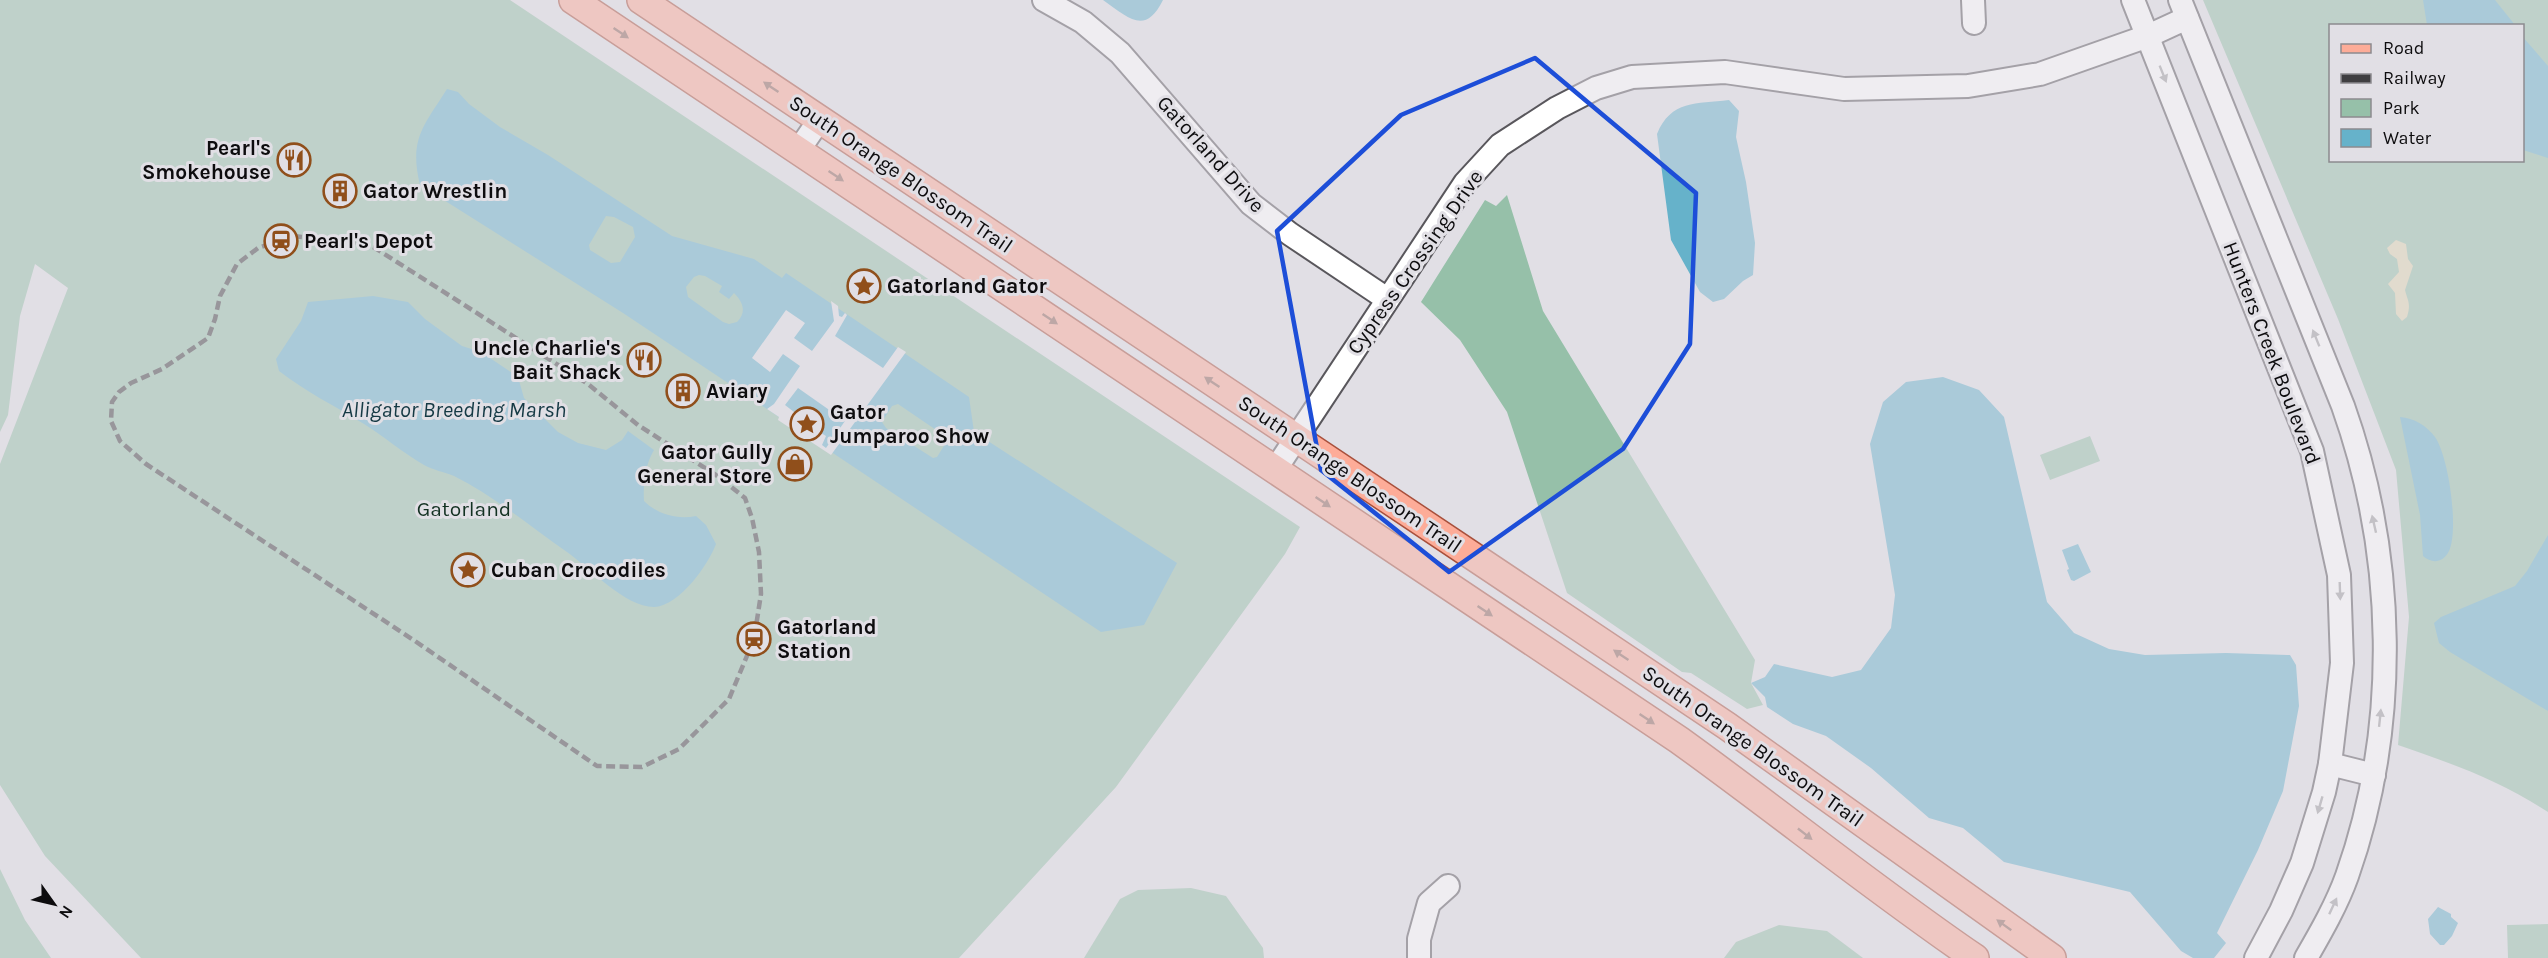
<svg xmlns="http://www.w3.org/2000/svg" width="2548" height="958" font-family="Karla,sans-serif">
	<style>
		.green { fill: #96c0a9; fill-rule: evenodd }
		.sand { fill: #e0d7b2 }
		.water { fill: #66b2ca; fill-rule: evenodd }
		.pier { fill: #e1dfe5; fill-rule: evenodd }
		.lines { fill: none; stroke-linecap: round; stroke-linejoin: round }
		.minor-casing { stroke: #59575c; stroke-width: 26 }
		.major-casing { stroke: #a8503c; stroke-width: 30 }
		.minor { stroke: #fff; stroke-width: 22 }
		.major { stroke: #fdac98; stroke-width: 27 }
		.rail { stroke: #3f3e41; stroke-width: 4.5; stroke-dasharray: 9 4.5; stroke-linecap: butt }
		.oneway { fill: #91645a }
		.oneway2 { fill: #9e9e9f }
		.marked { fill: none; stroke: #1d4ed8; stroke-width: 4.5; stroke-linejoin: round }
		.labels { text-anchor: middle; stroke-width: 6; stroke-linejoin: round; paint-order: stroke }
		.poi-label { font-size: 21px; font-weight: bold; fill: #0d0c0e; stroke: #e1dfe5; text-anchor: start }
		.street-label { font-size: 21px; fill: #0d0c0e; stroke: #e1dfe5 }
		.park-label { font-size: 21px; fill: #133122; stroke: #e1dfe5 }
		.water-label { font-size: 22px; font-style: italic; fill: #153944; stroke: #e1dfe5 }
	</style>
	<rect width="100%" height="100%" fill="#e1dfe5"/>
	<!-- green -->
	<g class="green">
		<polygon points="0,0 510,0 1300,527 1285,554 1116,787 959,958 141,958 45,856 0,785 0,464 68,288 35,264 20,316 8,415 0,432"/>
		<path d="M2203,0H2548V812C2499,780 2453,764 2398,745L2409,617L2396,470L2338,319ZM2330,26H2522V160H2330Z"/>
		<polygon points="1507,195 1543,311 1755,660 1751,683 1763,705 1747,709 1691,673 1682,672 1567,593 1507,412 1460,340 1421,302 1485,200 1496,206"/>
		<polygon points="2090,436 2100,461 2050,480 2040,455"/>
		<polygon points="0,869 25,920 51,958 0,958"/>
		<polygon points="1191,888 1226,896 1263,948 1264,958 1084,958 1120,899 1138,890"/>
		<polygon points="2548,924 2548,958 2508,958 2507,925"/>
		<polygon points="1779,925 1827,931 1863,958 1724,958 1736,942"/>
	</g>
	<!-- sand -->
	<path class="sand" d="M2396,240L2406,244L2408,259L2413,266L2405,290C2408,302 2411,303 2407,317L2402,321L2396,314L2395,293L2388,284L2399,272L2397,259L2390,254L2387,248Z"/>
	<!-- water -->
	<g class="water">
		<path d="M1103,0H1163C1145,36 1129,18 1103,0Z"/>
		<polygon points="2423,0 2495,0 2515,25 2427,25"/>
		<polygon points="2522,36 2548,66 2548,158 2523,150"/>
		<path d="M447,89L458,92L469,104L500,127L548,155L672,236L754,259L782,278L786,273L969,397L974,432L1177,563L1144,625L1101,632L623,313L420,185C409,139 423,127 447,89ZM606,216L614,217L633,227L635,237L620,262L611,263L590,250L589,245ZM699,275L705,276L722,286L719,292L729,299L734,293C743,302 747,312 737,322L729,324L723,322L688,297L686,287L694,277ZM898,404L945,436L947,441L937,457L933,458L886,428L882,422L892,406Z"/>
		<path d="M1729,100L1739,111L1736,137L1746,182L1755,243L1753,275L1743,281L1724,299L1713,302L1700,292L1671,240L1657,134C1671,100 1696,104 1729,100Z"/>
		<path d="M373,296L408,302L425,319L462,346L481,352L518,377L524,398L558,432L578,443L606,450L622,440L628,431L654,450C645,465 643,484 644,501C657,514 677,520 696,516L706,525L716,544C708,565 680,605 655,607C626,608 590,568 567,552C531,527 494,496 454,476C444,472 433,470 424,465C403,453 385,437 364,424C335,406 306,392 279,371L276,359L301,321L308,302Z"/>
		<polygon points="1943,377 1979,390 2004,417 2047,602 2074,633 2109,649 2145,655 2226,653 2290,655 2296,665 2299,706 2283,791 2258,850 2217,933 2226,943 2214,958 2193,958 2181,951 2130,892 2004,862 1963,828 1929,818 1871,768 1826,736 1793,724 1767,707 1765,697 1751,683 1765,677 1774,664 1832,677 1861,670 1891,628 1895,595 1870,444 1883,402 1906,382"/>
		<path d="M2400,417C2414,418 2427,426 2435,437C2449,457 2459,530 2449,551C2443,563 2432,564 2423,556L2420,515Z"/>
		<polygon points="2548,535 2548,711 2450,652 2439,643 2434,623 2441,617 2515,586 2527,571"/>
		<polygon points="2078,544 2091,572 2074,581 2071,580 2067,570 2069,569 2062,550"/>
		<polygon points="2438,907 2451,914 2451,917 2458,923 2452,936 2444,945 2440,945 2430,934 2428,919"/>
	</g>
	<!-- pier -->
	<path class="pier" d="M831,301L838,306L839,316L842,317L845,313L847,315L835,336L883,368L898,347L906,352L831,455L778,420L779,417L767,409L774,404L800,366L783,354L770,372L752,358L786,310L805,323L794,338L812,351L834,321ZM798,388L845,421L826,448L822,445L826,436L821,433L813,438L805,433L814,420L813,415L809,416L801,430L792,425L794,412L785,405Z"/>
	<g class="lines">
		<!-- minor casing -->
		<g class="minor-casing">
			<g id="minor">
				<polyline points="1044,0 1083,22 1120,53 1251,204 1290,234 1387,299"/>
				<polyline points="1973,0 1974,23"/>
				<polyline points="2133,0 2312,451 2339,575 2342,663 2330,764 2324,792 2302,863 2281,911 2256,958"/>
				<path d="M2180,0L2343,406C2396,555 2400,726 2347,876C2337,904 2321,932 2306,958"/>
				<polyline points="798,151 820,119"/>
				<polyline points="1275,470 1465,183 1500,145 1557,108 1596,88 1632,77 1725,72 1844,89 1968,86 2040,74 2148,36 2187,18"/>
				<polyline points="2330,764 2374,775"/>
				<polyline points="1419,958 1419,939 1429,903 1448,886"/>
			</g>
		</g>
		<!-- major casing -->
		<g class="major-casing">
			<g id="major">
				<path d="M573,0L1679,740C1779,812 1874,889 1975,958"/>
				<polyline points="641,0 1727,726 2052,958"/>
			</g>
		</g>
		<!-- minor -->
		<use href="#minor" class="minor"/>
		<!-- major -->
		<use href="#major" class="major"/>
		<!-- rail -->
		<polygon class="rail" points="293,236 361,243 375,248 588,384 638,425 719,477 745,498 752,518 759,552 761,594 754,639 729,699 679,749 642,767 597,766 415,641 146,464 120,441 111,421 112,402 119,392 131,383 162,369 208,338 215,319 220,296 237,264 258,248"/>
	</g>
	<!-- one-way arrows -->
	<defs><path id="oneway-solid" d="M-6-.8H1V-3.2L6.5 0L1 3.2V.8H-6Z" transform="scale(1.5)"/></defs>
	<g class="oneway">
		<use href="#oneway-solid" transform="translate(621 33) rotate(34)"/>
		<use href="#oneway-solid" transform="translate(771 87) rotate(-146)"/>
		<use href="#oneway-solid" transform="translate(836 176) rotate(34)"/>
		<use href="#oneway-solid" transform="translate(1050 319) rotate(34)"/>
		<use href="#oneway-solid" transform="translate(1212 382) rotate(-146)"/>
		<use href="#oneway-solid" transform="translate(1323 502) rotate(34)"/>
		<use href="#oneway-solid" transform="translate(1485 611) rotate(34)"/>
		<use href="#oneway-solid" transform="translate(1621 655) rotate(-146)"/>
		<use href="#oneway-solid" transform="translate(1647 719) rotate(34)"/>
		<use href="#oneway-solid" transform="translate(1805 834) rotate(38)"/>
		<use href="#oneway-solid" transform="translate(2004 925) rotate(-144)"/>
	</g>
	<g class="oneway2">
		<use href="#oneway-solid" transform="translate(2163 74) rotate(68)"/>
		<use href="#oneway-solid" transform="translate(2316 338) rotate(-112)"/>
		<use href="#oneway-solid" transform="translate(2374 524) rotate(-103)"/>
		<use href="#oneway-solid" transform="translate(2340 591) rotate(88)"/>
		<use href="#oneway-solid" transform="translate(2380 718) rotate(-84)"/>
		<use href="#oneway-solid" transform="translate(2320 805) rotate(106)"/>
		<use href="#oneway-solid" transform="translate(2333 906) rotate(-65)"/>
	</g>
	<!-- marked area -->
	<path d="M0 0H2548V958H0ZM1535,58L1696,193L1690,344L1623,449L1449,572L1321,470L1277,231L1401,115Z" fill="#e1dfe5" fill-opacity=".55" fill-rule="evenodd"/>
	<path class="marked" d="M1535,58L1696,193L1690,344L1623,449L1449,572L1321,470L1277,231L1401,115Z"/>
	<!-- icons -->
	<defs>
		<g id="restaurant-ring" transform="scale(1.725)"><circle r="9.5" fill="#e1dfe5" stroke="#904f1b" stroke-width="1.5"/><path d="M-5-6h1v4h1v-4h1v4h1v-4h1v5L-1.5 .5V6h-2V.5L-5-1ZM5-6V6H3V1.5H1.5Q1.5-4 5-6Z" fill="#904f1b"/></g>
		<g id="building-ring" transform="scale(1.725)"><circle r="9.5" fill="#e1dfe5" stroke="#904f1b" stroke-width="1.5"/><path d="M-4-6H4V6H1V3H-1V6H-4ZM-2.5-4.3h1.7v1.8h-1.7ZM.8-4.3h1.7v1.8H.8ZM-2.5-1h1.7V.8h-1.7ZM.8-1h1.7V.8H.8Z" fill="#904f1b"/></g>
		<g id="station-ring" transform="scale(1.725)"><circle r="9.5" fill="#e1dfe5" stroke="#904f1b" stroke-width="1.5"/><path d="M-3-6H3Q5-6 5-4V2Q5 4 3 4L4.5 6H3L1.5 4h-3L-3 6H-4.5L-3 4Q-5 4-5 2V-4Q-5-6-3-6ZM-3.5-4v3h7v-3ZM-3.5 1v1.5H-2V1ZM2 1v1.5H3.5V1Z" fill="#904f1b"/></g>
		<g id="sight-ring" transform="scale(1.725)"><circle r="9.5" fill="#e1dfe5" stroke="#904f1b" stroke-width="1.5"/><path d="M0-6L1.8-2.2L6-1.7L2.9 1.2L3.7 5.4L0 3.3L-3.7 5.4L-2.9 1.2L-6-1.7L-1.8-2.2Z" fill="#904f1b"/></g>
		<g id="shop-ring" transform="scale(1.725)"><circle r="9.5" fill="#e1dfe5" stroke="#904f1b" stroke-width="1.5"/><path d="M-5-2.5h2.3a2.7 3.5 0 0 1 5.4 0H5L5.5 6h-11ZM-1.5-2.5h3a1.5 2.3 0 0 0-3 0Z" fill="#904f1b"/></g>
	</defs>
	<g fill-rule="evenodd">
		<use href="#restaurant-ring" x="294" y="160"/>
		<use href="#building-ring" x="340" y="191"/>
		<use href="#station-ring" x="281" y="241"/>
		<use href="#sight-ring" x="864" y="286"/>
		<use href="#restaurant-ring" x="644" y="360"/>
		<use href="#building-ring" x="683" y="391"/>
		<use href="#sight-ring" x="807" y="424"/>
		<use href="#shop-ring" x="795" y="464"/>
		<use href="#sight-ring" x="468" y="570"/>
		<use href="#station-ring" x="754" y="639"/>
	</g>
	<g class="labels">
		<!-- poi labels -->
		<g class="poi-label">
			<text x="271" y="155" text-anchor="end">Pearl's<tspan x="271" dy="24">Smokehouse</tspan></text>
			<text x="363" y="198">Gator Wrestlin</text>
			<text x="304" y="248">Pearl's Depot</text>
			<text x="887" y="293">Gatorland Gator</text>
			<text x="621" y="355" text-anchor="end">Uncle Charlie's<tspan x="621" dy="24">Bait Shack</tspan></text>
			<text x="706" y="398">Aviary</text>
			<text x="830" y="419">Gator<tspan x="830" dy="24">Jumparoo Show</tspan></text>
			<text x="772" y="459" text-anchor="end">Gator Gully<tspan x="772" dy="24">General Store</tspan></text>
			<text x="491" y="577">Cuban Crocodiles</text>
			<text x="777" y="634">Gatorland<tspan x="777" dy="24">Station</tspan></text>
		</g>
		<!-- street labels -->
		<g class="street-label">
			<text transform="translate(1211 154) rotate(48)" y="7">Gatorland Drive</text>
			<text transform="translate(901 174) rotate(34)" y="7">South Orange Blossom Trail</text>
			<text transform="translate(1415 262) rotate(-55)" y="7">Cypress Crossing Drive</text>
			<text transform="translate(2272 353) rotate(69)" y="7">Hunters Creek Boulevard</text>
			<text transform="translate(1350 474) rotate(34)" y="7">South Orange Blossom Trail</text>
			<text transform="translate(1753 746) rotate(35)" y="7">South Orange Blossom Trail</text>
		</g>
		<!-- park labels -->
		<g class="park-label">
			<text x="464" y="516">Gatorland</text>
		</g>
		<!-- water labels -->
		<g class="water-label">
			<text x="454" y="417">Alligator Breeding Marsh</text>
		</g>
	</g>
	<!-- legend -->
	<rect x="2329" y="24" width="195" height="138" fill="#e1dfe5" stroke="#8c8b8f" stroke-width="1.5"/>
	<rect x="2341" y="44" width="30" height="9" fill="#fdac98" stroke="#8c8b8f" stroke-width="1.5"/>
	<text x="2383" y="54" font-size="18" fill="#0d0c0e">Road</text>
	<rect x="2341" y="74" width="30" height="9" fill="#3f3e41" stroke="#8c8b8f" stroke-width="1.5"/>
	<text x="2383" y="84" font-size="18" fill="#0d0c0e">Railway</text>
	<rect x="2341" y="99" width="30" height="18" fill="#96c0a9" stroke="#8c8b8f" stroke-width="1.5"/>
	<text x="2383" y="114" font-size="18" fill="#0d0c0e">Park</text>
	<rect x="2341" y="129" width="30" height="18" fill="#66b2ca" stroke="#8c8b8f" stroke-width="1.5"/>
	<text x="2383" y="144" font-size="18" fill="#0d0c0e">Water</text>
	<!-- north arrow -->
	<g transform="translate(54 904) rotate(124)" stroke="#e1dfe5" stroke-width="4.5" paint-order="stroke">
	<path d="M0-4.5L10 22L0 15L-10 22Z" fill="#0d0c0e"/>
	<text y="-9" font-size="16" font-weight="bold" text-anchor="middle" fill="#0d0c0e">N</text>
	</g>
</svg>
